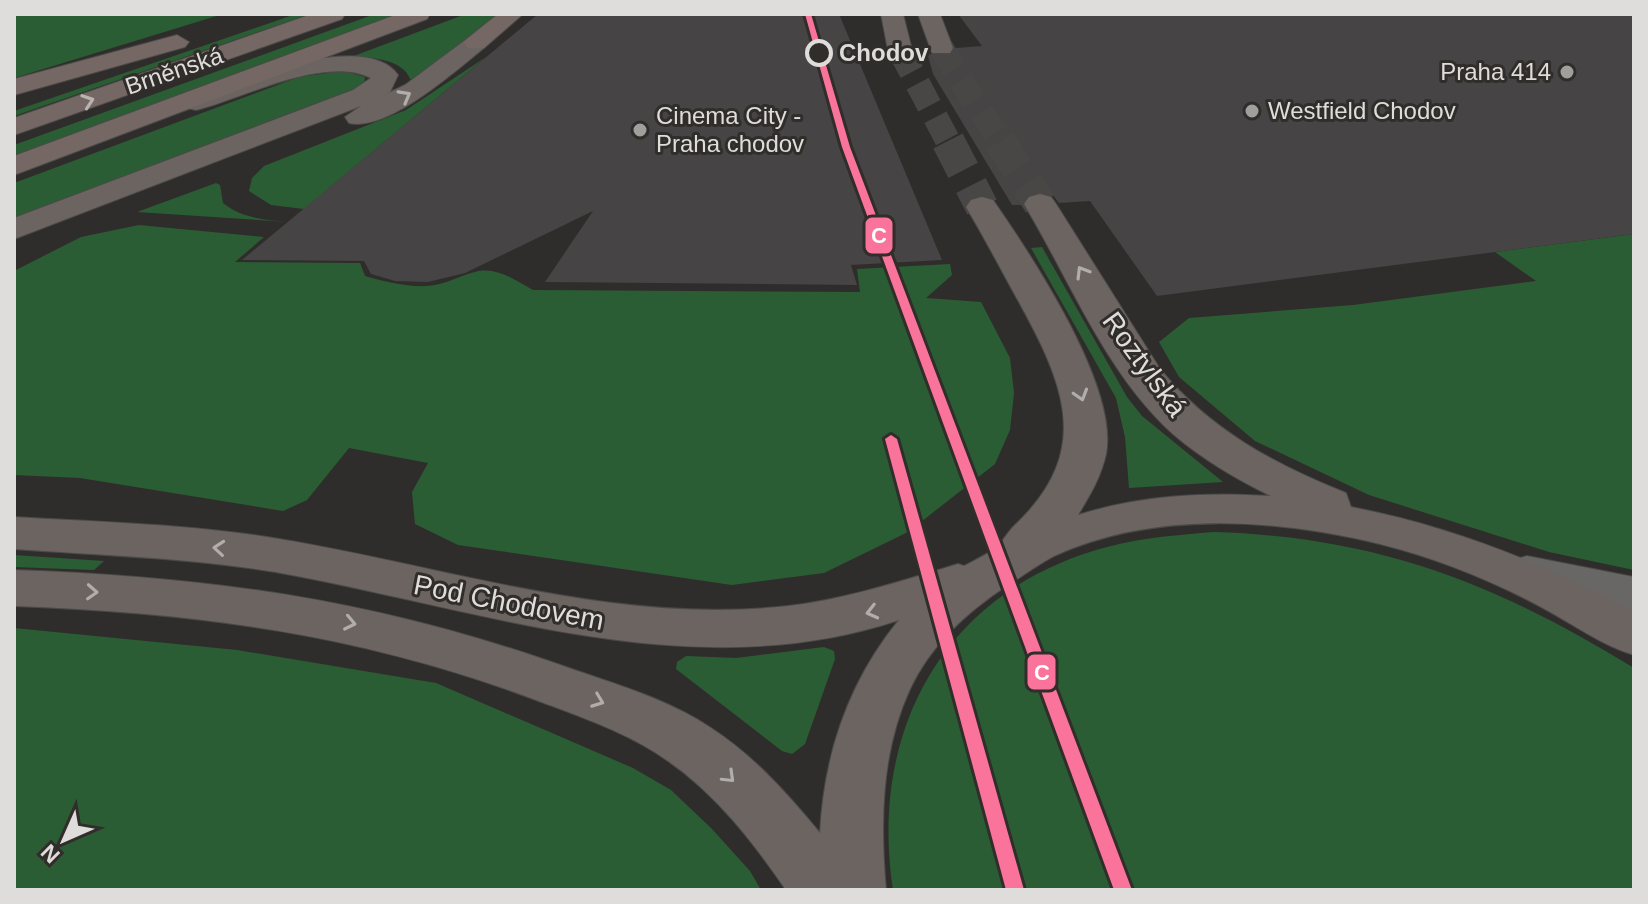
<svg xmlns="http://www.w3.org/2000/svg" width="1648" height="904" font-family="Helvetica,sans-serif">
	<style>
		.green { fill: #2b5d34 }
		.building { fill: #464444 }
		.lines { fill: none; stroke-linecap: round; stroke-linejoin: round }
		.major-tunnel-far1 { stroke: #494745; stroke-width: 25; stroke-dasharray: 25 13; stroke-linecap: butt }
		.major-tunnel { stroke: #494745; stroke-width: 33; stroke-dasharray: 33 17; stroke-linecap: butt }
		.minor-casing { stroke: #4b4a48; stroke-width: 2 }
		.major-casing { stroke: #4b4a48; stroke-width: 2 }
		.highway-casing { stroke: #4b4a48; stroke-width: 2 }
		.minor { fill: #686765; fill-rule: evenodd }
		.major { fill: #6b6461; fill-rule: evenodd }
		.highway { fill: #756864; fill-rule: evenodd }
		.metro-1-casing { stroke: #302d2a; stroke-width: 6 }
		.metro-1 { fill: #fa739b; fill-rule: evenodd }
		.oneway { stroke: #b1adaa }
		.oneway2 { stroke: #bab4b1 }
		.stop-dot { fill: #302d2a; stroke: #dfdddb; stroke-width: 4 }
		.poi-dot { fill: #a19f9d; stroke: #302d2a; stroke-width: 3 }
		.labels { text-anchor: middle; stroke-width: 6; stroke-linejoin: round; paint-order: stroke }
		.far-stop-label { font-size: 24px; font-weight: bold; fill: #dfdddb; stroke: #302d2a; text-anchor: start }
		.far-street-label { font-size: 24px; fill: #dfdddb; stroke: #302d2a }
		.far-poi-label { font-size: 24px; fill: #dfdddb; stroke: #302d2a; text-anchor: start }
		.street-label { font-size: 28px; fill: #dfdddb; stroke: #302d2a }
		.line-badge { stroke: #302d2a; stroke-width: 3 }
		.badge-label { font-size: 22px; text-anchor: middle; font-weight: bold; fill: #fff }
	</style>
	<rect width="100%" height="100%" fill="#2f2d2b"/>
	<!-- green -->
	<g class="green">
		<polygon points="14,14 223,14 14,78"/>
		<polygon points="296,14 310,14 14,116 14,111"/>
		<polygon points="375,14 403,14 14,158 14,145"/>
		<path d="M466,14H504L421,79H410C403,59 370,57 351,57Z"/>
		<polygon points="486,57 304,209 271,205 249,191 252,178 264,166 406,110"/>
		<polygon points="342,71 365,77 364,85 14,218 14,183 299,77"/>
		<path d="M216,183L220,185L223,203C241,218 265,220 289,222L137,212Z"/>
		<path d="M139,225L264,237L235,262L360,263L365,276C386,282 406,287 427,286C445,285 458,276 475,272C496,266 515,280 533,290L860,292L857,269L950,264L952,275L926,298L981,302L1010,358L1014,393L1010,430L995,464L908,532L824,573L732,585L458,545L415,524L412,492L428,463L349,448L307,500L283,511L80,478L14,475V271L81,237Z"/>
		<polygon points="1634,234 1634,570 1549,552 1369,495 1255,441 1179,377 1159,342 1189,318 1353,305 1536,281 1495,252"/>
		<polygon points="1042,247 1127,397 1142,416 1223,482 1129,488 1125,437 1116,398 1031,248"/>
		<path d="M1214,532C1378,537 1495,583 1634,668V890H893C868,728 947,587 1111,546C1145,537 1179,535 1214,532Z"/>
		<polygon points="14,555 104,561 94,570 14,567"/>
		<polygon points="14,628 237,650 436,683 633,768 671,790 712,829 750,871 761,890 14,890"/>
		<polygon points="824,647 834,651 835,659 805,744 792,754 782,751 676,669 677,662 686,656 736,658"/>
	</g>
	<!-- building -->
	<g class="building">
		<polygon points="538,14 839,14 942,260 851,265 857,285 545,282 593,211 465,273 428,282 395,281 371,274 364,261 242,260"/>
		<polygon points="958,14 1634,14 1634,234 1157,296 1090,201 1059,203 1052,194 1039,191 1027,195 1021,205 1012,205 933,74 926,49 932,56 950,56 956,48 982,46"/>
	</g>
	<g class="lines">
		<!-- major-tunnel-far1 -->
		<g class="major-tunnel-far1">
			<polyline points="941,48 1001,143"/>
			<polyline points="900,50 949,143"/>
		</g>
		<!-- major-tunnel -->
		<g class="major-tunnel">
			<polyline points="948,141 982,207"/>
			<polyline points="1000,141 1040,204"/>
		</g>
		<!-- minor casing -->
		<g class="minor-casing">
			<polygon id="minor" points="1527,556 1634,577 1634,613 1509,585 1502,573 1509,561"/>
		</g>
		<!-- major casing -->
		<g class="major-casing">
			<g id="major">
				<polygon points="881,14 903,14 912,50 909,55 900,57 888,50"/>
				<polygon points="918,14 940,14 953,48 950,53 932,53"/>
				<path d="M476,36L484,38L488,43L484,48C455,71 388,132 349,123L345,117L361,106L14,239V218L353,90L371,78C324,55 244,98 196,110L187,108L183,102L187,96C229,83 365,28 398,75L390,92L382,96L405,85L468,38Z"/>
				<path d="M1040,194L1051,197L1056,204L1160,369C1210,430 1274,464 1346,493L1351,507C1451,526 1545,564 1634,611V655C1601,645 1573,624 1543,608C1493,581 1436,558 1380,544C1277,519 1154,510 1054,556C1038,564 1023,576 1008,585C968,611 931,644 910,689C881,752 880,822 886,890H786C753,842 716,794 668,761C629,733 581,717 536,700C360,634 200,613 14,606V570C213,577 377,600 566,667C615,684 668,699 711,728C754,756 788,794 820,833C824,755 849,681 899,620C699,687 495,614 297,576C204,558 109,556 14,549V517C98,522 184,524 267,537C439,564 612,626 788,606C847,599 901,581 958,564L964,566C975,560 993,552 1000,544C1005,537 1009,531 1015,525C1097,448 1061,378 1014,293C998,264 983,235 966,207L971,200L982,197L993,200C1031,255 1119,387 1106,454C1101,477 1090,495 1078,515C1141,495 1205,492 1271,496C1236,479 1202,459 1173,434C1106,374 1070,280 1024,204L1029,197Z"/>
			</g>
		</g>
		<!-- highway casing -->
		<g class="highway-casing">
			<g id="highway">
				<polygon points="312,14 345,14 342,19 14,135 14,118"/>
				<polygon points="398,14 430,14 427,19 14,175 14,156"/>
				<polygon points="498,14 523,14 484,48 468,48 464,43 468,38"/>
				<polygon points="177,35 189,42 185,47 14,95 14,79"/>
			</g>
		</g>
		<!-- minor -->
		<use href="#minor" class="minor"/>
		<!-- major -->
		<use href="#major" class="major"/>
		<!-- highway -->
		<use href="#highway" class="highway"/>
		<!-- metro-1 casing -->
		<g class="metro-1-casing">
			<g id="metro-1">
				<polygon points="805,14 811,14 850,147 1132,890 1114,890 842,147"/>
				<polygon points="891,435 897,439 1024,890 1006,890 885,439"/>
			</g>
		</g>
		<!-- metro-1 -->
		<use href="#metro-1" class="metro-1"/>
	</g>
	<!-- one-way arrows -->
	<defs><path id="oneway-chevron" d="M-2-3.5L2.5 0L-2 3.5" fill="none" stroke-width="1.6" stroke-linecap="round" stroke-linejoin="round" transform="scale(2)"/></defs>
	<g class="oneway">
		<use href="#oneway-chevron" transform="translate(405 96) rotate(-29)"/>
		<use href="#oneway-chevron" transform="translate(1082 272) rotate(-121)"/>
		<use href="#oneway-chevron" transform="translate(1081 395) rotate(73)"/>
		<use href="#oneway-chevron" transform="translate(219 548) rotate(-175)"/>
		<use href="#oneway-chevron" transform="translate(92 592) rotate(3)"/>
		<use href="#oneway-chevron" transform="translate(872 612) rotate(166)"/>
		<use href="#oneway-chevron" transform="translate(350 623) rotate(12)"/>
		<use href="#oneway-chevron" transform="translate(598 701) rotate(21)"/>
		<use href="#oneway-chevron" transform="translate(729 777) rotate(44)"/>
	</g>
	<use class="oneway2" href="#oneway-chevron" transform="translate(88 101) rotate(-19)"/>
	<!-- markers -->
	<circle class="stop-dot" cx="819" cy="53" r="12"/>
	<g class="poi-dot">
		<circle cx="1567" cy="72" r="8"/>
		<circle cx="1252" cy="111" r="8"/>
		<circle cx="640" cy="130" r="8"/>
	</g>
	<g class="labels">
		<!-- far-stop labels -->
		<g class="far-stop-label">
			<text x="839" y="61">Chodov</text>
		</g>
		<!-- far-street labels -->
		<g class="far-street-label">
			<text transform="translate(174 71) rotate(-19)" y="8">Brněnská</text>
		</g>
		<!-- far-poi labels -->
		<g class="far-poi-label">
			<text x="1551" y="80" text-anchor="end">Praha 414</text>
			<text x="1268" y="119">Westfield Chodov</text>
			<text x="656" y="124">Cinema City -<tspan x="656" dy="28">Praha chodov</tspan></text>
		</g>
		<!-- street labels -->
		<g class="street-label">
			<text transform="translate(1145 364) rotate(54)" y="10">Roztylská</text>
			<text transform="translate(509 602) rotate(11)" y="10">Pod Chodovem</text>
		</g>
	</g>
	<g class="line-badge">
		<rect x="864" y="216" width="30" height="39" rx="8" fill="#fa739b"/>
		<rect x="1026" y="653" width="31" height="38" rx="8" fill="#fa739b"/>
	</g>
	<g class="badge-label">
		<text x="879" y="243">C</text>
		<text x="1042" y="680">C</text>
	</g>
	<!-- border -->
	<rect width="1648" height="904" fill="none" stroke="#dfdddb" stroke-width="32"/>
	<!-- north arrow -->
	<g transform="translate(64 840) rotate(225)" stroke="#302d2a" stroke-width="6" paint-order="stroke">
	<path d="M0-6L14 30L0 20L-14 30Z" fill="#dfdddb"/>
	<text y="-12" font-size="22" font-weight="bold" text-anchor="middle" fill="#dfdddb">N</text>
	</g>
</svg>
